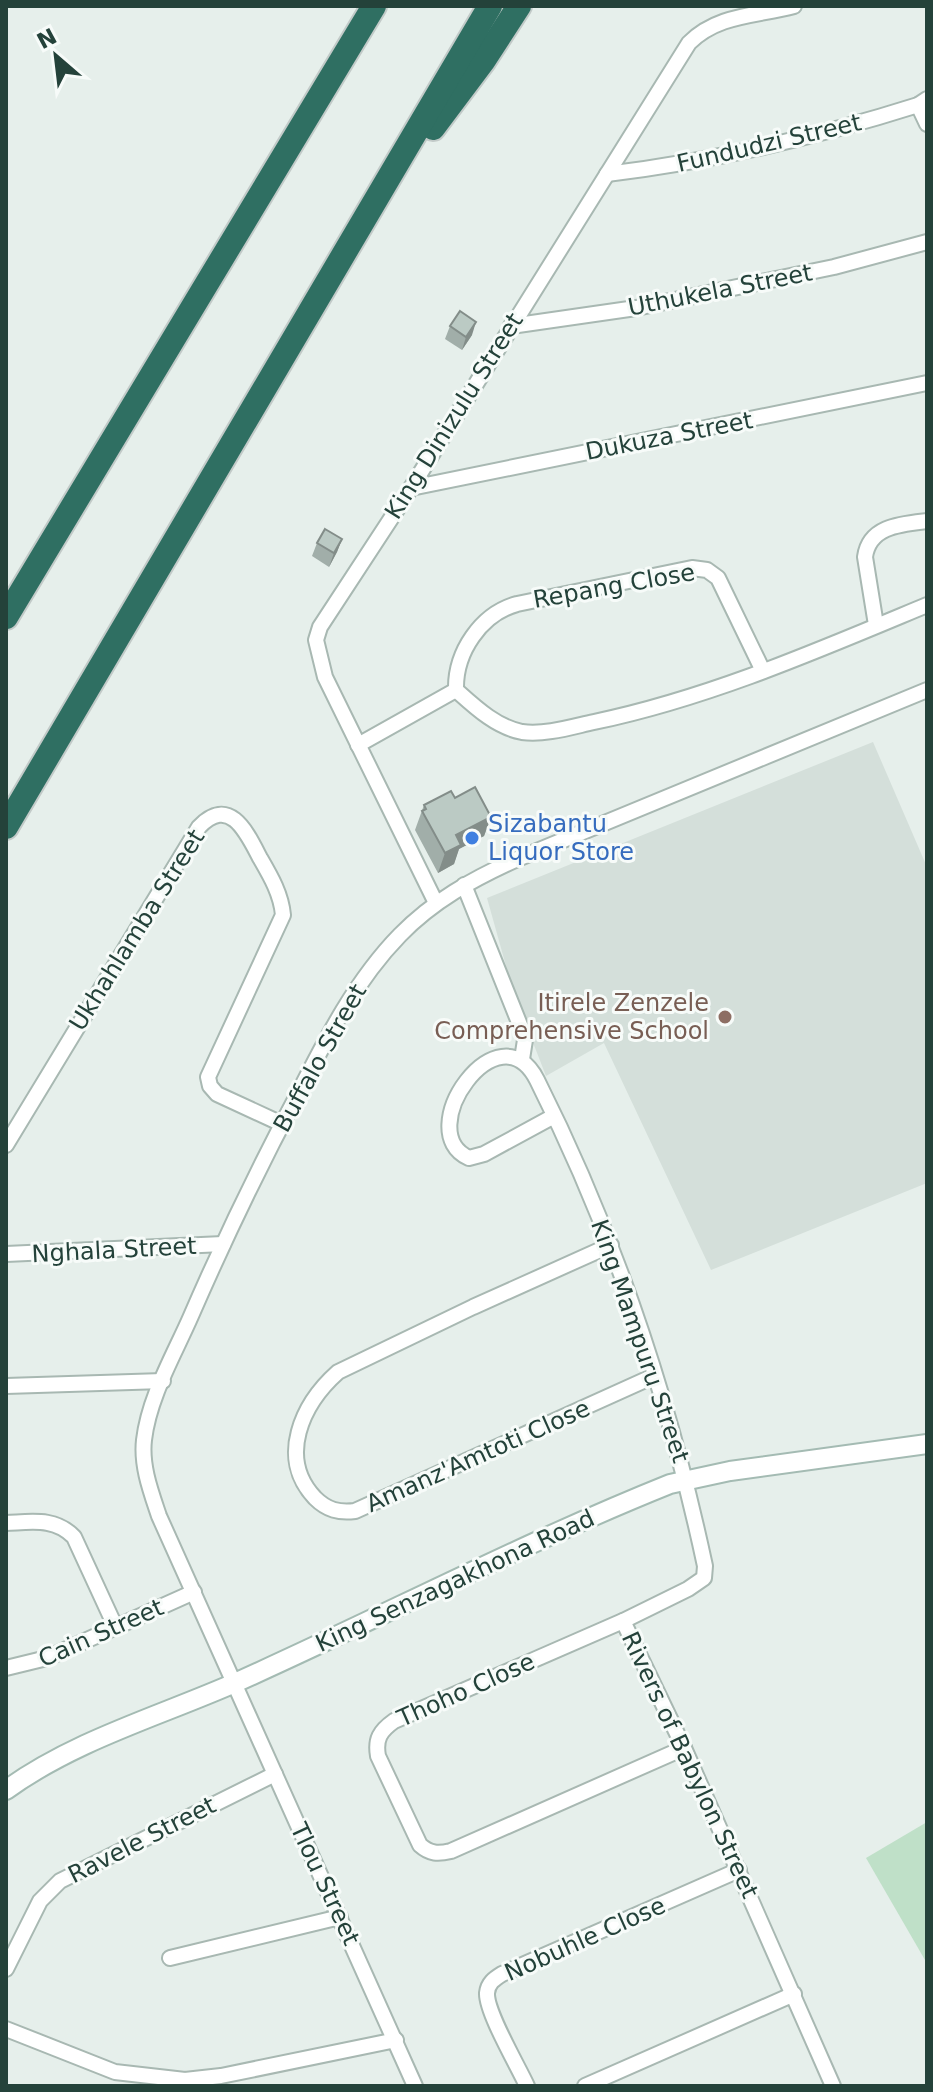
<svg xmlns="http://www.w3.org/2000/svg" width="933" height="2092" font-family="'DejaVu Sans',sans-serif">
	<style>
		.built { fill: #d4dfda }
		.pitch { fill: #bfe0c8 }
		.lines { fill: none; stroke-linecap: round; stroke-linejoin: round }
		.street-casing { stroke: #a8b8b2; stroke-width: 18 }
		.secondary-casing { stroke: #a4bbb3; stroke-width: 22 }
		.highway-casing { stroke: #c2cac8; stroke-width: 28 }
		.street { stroke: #fff; stroke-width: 14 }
		.secondary { stroke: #fff; stroke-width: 18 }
		.highway { stroke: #2f6f62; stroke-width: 24 }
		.wall { fill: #a1aea9 }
		.shaded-wall { fill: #838d89 }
		.building { fill: #bbcac4; stroke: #838d89; stroke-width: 2 }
		.shop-dot { fill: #3f7fe0; stroke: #f7fbf9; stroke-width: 3 }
		.education-dot { fill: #8d6e63; stroke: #f7fbf9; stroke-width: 3 }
		.labels { text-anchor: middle; stroke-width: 6; stroke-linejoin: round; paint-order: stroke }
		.street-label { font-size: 24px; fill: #24423a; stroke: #f7fbf9 }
		.shop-label { font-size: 24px; fill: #366cbe; stroke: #f7fbf9; text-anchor: start }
		.education-label { font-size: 24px; fill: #785e54; stroke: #f7fbf9; text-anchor: end }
	</style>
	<rect width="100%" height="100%" fill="#e6efeb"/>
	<!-- built -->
	<polygon class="built" points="873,742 927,867 927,1183 711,1270 604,1043 546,1076 513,991 487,898"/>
	<!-- pitch -->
	<polygon class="pitch" points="927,1822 927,1958 925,1960 866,1858"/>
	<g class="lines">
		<!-- street casing -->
		<g class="street-casing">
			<g id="street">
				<polyline points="918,105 927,124"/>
				<path d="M607,174C713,161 817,137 918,105L927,99"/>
				<polyline points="511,326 636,308 834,267 927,242"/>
				<polyline points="411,488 927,383"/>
				<path d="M876,625L865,557C869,526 901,524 927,521"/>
				<path d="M456,690C475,707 496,727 522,732C546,735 571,727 594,722C709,698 819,650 927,605"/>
				<path d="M358,745L456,690C455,652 481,614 517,604L692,568L707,570L718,578L763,671"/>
				<polyline points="464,885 522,1030 525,1040 522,1059"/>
				<path d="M436,903L325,677L316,640L320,627L411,488L689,43C718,14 757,16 794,6"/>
				<path d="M554,1116L484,1154L469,1158C410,1132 499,1005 537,1080C614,1233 669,1398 705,1566L704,1578L688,1589L623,1621L394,1721C380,1731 375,1739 378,1756L420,1845C430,1854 438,1854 451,1851L684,1748"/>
				<path d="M6,1145L199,827C230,795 247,833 260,858C271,877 281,894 283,915L208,1077L210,1086L217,1094L282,1124"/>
				<path d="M611,1245L473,1307L338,1372C302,1404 277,1458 315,1498C327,1510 339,1513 355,1511L654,1376"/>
				<polyline points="6,1254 223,1244"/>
				<polyline points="6,1386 163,1381"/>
				<path d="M6,1523C31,1522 55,1517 74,1537L115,1626"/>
				<polyline points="623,1621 684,1748 833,2086"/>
				<polyline points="6,1668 47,1658 194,1592"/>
				<polyline points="170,1958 340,1917"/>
				<polyline points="6,1969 40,1901 60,1881 275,1774"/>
				<polyline points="6,2029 115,2072 185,2080 221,2076 396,2040"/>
				<path d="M415,2086L159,1516C151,1492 141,1466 144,1440C149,1397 174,1355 191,1316C224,1240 260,1165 299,1092C327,1037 356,980 400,935C433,901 473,879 515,860L927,690"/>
				<path d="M527,2086C518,2066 486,2012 487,1993C488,1983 494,1979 502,1974L739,1870"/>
				<polyline points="585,2086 794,1994"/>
			</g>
		</g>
		<!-- secondary casing -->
		<g class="secondary-casing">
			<path id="secondary" d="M6,1790C75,1740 160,1716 237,1682C382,1617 523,1543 670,1484L730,1471L927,1444"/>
		</g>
		<!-- highway casing -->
		<g class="highway-casing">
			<g id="highway">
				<polyline points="433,128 484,60 519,6"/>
				<polyline points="6,617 374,6"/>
				<polyline points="6,827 490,6"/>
			</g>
		</g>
		<!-- street -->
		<use href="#street" class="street"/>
		<!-- secondary -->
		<use href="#secondary" class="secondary"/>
		<!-- highway -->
		<use href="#highway" class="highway"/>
	</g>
	<!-- wall -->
	<g class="wall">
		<polygon points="450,326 472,335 462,350 445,339"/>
		<polygon points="342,539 337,552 329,567 312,556 317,543"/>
		<polygon points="455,798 491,817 484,836 459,849 454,864 438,873 415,830 424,805"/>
	</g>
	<!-- shaded-wall -->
	<g class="shaded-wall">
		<polygon points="476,322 472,335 462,350 466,337"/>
		<polygon points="342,539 337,552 329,567 334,553"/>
		<polygon points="491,817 484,836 459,849 454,864 438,873 445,853 456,835"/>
	</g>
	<!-- building -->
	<g class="building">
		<polygon points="460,311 476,322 466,337 450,326"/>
		<polygon points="325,529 342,539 334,553 317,543"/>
		<polygon points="475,787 491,817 456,835 461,845 445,853 422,811 426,809 424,805 451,791 455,798"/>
	</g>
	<!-- markers -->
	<circle class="shop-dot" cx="472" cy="838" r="8"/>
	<circle class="education-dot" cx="725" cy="1017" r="8"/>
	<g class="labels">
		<!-- street labels -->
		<g class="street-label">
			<text transform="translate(769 143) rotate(-13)" y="8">Fundudzi Street</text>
			<text transform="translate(720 290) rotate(-11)" y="8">Uthukela Street</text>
			<text transform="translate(454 416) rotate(-58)" y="8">King Dinizulu Street</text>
			<text transform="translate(669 436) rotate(-11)" y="8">Dukuza Street</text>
			<text transform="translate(614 586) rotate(-10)" y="8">Repang Close</text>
			<text transform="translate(137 930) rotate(-58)" y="8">Ukhahlamba Street</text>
			<text transform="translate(320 1058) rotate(-61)" y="8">Buffalo Street</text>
			<text transform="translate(114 1250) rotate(-3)" y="8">Nghala Street</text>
			<text transform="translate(640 1341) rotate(71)" y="8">King Mampuru Street</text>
			<text transform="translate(478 1456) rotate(-24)" y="8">Amanz'Amtoti Close</text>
			<text transform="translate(455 1581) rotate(-25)" y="8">King Senzagakhona Road</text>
			<text transform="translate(101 1633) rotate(-24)" y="8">Cain Street</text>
			<text transform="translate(466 1690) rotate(-24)" y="8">Thoho Close</text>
			<text transform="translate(690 1765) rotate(65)" y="8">Rivers of Babylon Street</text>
			<text transform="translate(142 1840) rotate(-27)" y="8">Ravele Street</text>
			<text transform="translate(325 1884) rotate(65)" y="8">Tlou Street</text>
			<text transform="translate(585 1939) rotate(-24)" y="8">Nobuhle Close</text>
		</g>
		<!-- shop labels -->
		<g class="shop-label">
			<text x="488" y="832">Sizabantu<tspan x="488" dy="28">Liquor Store</tspan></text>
		</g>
		<!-- education labels -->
		<g class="education-label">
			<text x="709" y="1011">Itirele Zenzele<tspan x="709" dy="28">Comprehensive School</tspan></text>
		</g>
	</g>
	<!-- border -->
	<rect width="933" height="2092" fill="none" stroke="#24423a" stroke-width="16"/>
	<!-- north arrow -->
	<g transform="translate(56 56) rotate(332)" stroke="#f7fbf9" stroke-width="6" paint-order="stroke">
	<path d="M0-6L14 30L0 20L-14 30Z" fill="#24423a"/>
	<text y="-12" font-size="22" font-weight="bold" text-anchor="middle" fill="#24423a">N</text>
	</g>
</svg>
